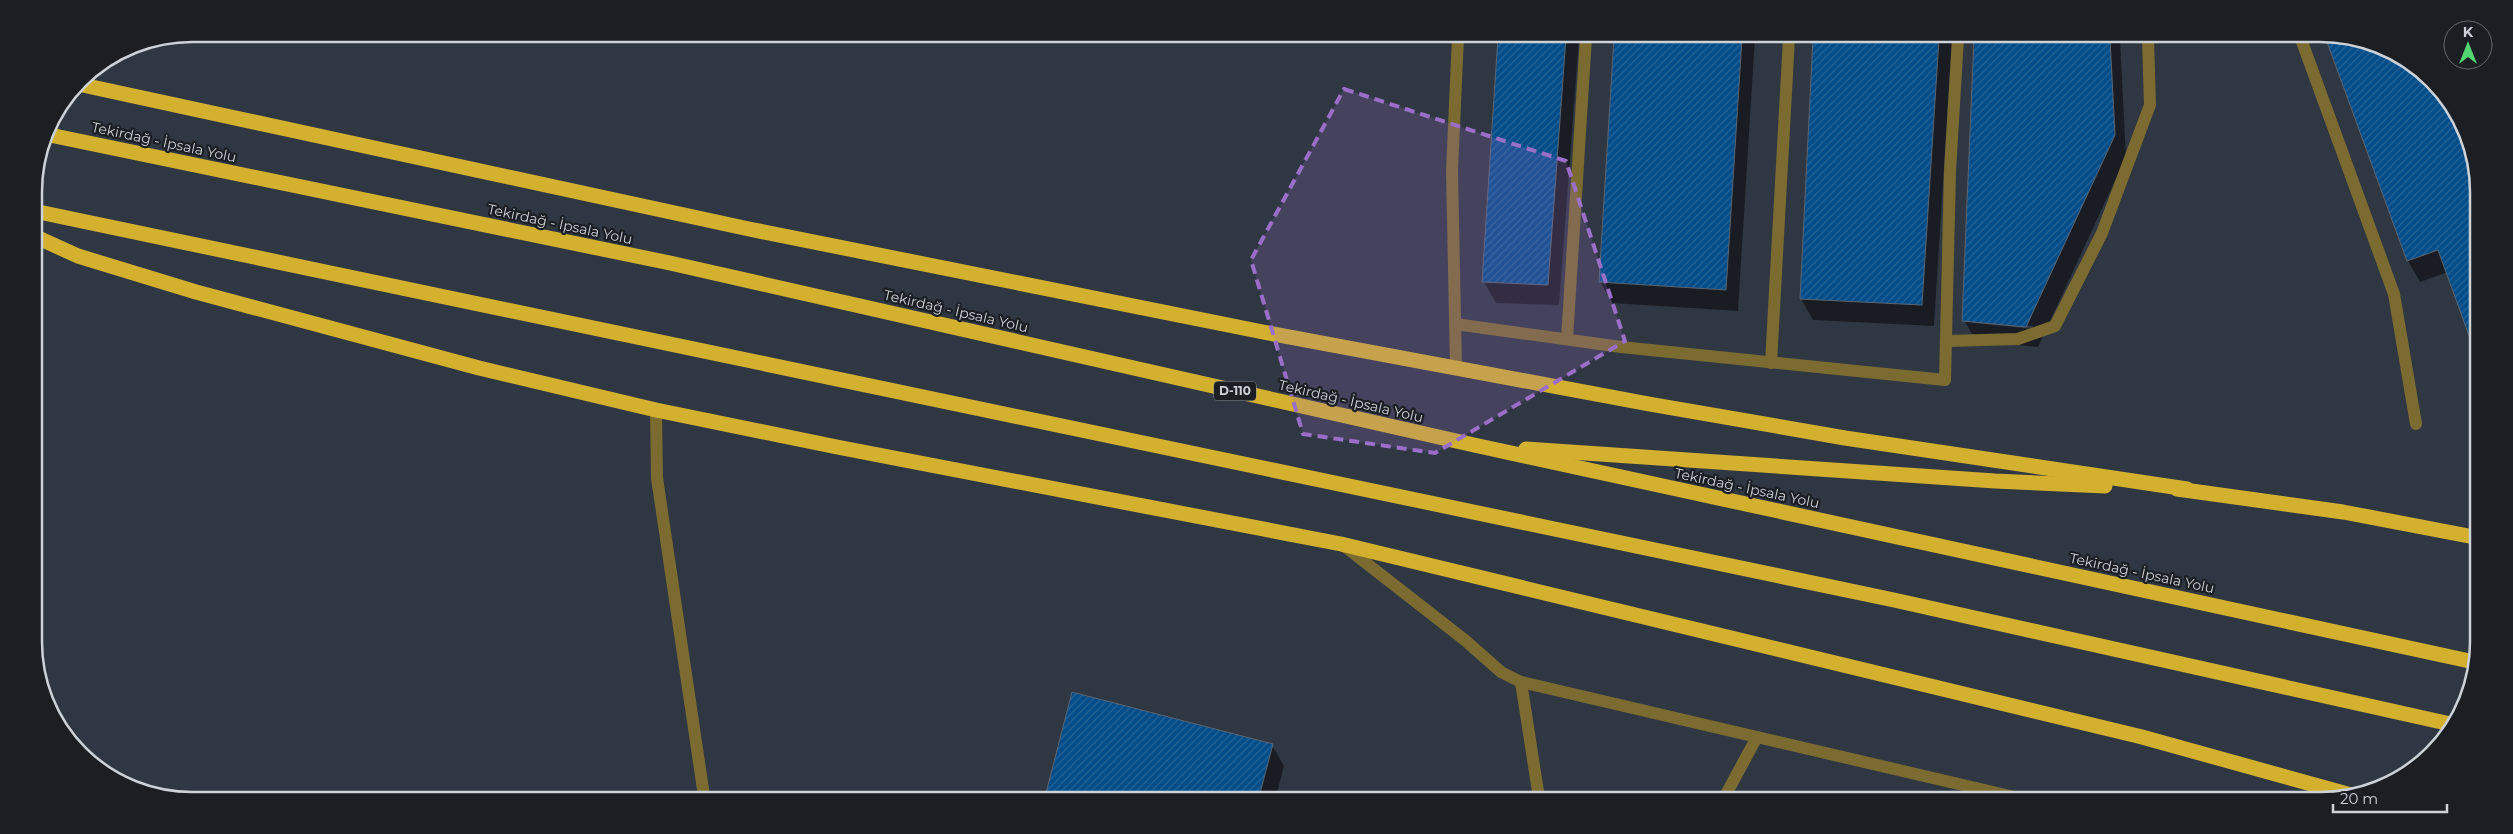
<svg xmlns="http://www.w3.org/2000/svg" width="2513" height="834" font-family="Montserrat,sans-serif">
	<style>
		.shadow { fill: #0007; fill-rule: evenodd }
		.building { fill: url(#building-hatch); stroke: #5c6570 }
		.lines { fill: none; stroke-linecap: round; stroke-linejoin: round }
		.minor { stroke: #7c6b30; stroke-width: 12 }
		.highway { stroke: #d3b02e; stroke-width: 15 }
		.marked { fill: #9b6ec9; fill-opacity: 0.2; stroke: #9b6ec9; stroke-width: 4; stroke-dasharray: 10 6; stroke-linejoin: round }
		.labels { text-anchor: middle; stroke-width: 4.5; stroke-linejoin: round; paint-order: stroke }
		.shield { fill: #1b1f24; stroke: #979ca2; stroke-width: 1 }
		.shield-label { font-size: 12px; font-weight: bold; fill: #ccd2d8 }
		.street-label { font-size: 14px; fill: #ccd2d8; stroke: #1b1f24 }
		.rim { fill: none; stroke: #ccd2d8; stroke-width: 2.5 }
	</style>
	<defs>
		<pattern id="building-hatch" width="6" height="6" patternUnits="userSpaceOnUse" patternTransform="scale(1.25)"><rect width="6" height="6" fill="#024c89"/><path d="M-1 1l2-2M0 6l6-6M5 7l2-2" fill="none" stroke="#266599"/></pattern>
	</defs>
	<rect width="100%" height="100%" fill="#2f3842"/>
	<!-- shadow -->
	<g class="shadow">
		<polygon points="1499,37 1579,37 1559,305 1496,303 1484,282"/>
		<polygon points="1615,37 1755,38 1738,311 1612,303 1600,282"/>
		<polygon points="1815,38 1952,38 1934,326 1813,320 1801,299"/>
		<path d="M1975,38L2120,39L2126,157L2038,347L1976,341L1964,320ZM1974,320L2033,326V329L1974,323Z"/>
		<polygon points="2328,39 2362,39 2400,55 2440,88 2476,162 2475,349 2448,272 2420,282 2408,261"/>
		<polygon points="1272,745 1284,766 1276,797 1046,797"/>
	</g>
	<!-- building -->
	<g class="building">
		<polygon points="1498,37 1566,37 1548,285 1482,282"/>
		<polygon points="1614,37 1742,38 1726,290 1599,282"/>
		<polygon points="1813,38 1939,38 1922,305 1800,299"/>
		<polygon points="1974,38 2110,39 2115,135 2026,327 1962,321"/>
		<polygon points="2326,39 2362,39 2400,55 2440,88 2476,162 2475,352 2438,250 2407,261"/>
		<polygon points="1072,692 1273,744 1259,797 1045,797"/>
	</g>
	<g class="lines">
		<!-- minor -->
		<g class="minor">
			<polyline points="2301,39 2394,294 2416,424"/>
			<polyline points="1455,324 1621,347 1945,380 1950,171 1958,38"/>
			<polyline points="1567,339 1586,37"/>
			<polyline points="1946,341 2018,339 2055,326 2102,233 2150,105 2148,39"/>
			<polyline points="1771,363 1789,38"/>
			<polyline points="1456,368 1452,171 1458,37"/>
			<polyline points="656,410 657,478 704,796"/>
			<polyline points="1343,545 1466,641 1501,672 1521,682 2023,799"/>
			<polyline points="1521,682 1539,798"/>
			<polyline points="1724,798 1757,737"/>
		</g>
		<!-- highway -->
		<g class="highway">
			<polyline points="78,84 749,229 1263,332 1649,404 1845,438 2187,489"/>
			<polyline points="45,134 670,263 1474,445 2474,662"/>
			<polyline points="34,211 1894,600 2455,725"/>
			<polyline points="34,236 78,256 196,292 479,368 656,410 837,447 1341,544 2142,737 2351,795"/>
			<polyline points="1526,449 1995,481 2105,486"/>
			<polyline points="2177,489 2343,512 2474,537"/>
		</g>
	</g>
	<!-- marked area -->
	<path class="marked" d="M1344,89L1566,161L1625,341L1435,453L1303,434L1251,260Z"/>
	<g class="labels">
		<!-- shield labels -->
		<rect class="shield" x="1214" y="381.5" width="42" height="19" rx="4"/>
		<g class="shield-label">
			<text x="1235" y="395">D-110</text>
		</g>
		<!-- street labels -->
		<g class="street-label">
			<text transform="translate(164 142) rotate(12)" y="5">Tekirdağ - İpsala Yolu</text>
			<text transform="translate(560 224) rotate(12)" y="5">Tekirdağ - İpsala Yolu</text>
			<text transform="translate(956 311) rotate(13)" y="5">Tekirdağ - İpsala Yolu</text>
			<text transform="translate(1351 401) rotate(13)" y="5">Tekirdağ - İpsala Yolu</text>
			<text transform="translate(1747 488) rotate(12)" y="5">Tekirdağ - İpsala Yolu</text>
			<text transform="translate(2142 573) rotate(12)" y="5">Tekirdağ - İpsala Yolu</text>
		</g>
	</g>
	<!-- crop -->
	<path d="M0 0H2513V834H0ZM192 42H2320A150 150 0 0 1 2470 192V642A150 150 0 0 1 2320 792H192A150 150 0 0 1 42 642V192A150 150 0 0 1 192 42Z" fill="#1b1f24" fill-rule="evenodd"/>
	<path class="rim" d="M192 42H2320A150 150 0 0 1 2470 192V642A150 150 0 0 1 2320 792H192A150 150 0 0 1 42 642V192A150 150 0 0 1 192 42Z"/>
	<!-- north arrow -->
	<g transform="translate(2468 45)"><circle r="24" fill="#1b1f24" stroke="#62676c"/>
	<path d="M0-4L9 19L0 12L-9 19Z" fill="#53d672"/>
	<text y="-8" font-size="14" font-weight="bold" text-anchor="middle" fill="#ccd2d8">K</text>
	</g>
	<!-- scale -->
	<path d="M2333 804v8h114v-8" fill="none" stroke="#ccd2d8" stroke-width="2.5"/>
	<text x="2340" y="804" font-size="15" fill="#ccd2d8" stroke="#1b1f24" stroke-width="4" paint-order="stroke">20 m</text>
</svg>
